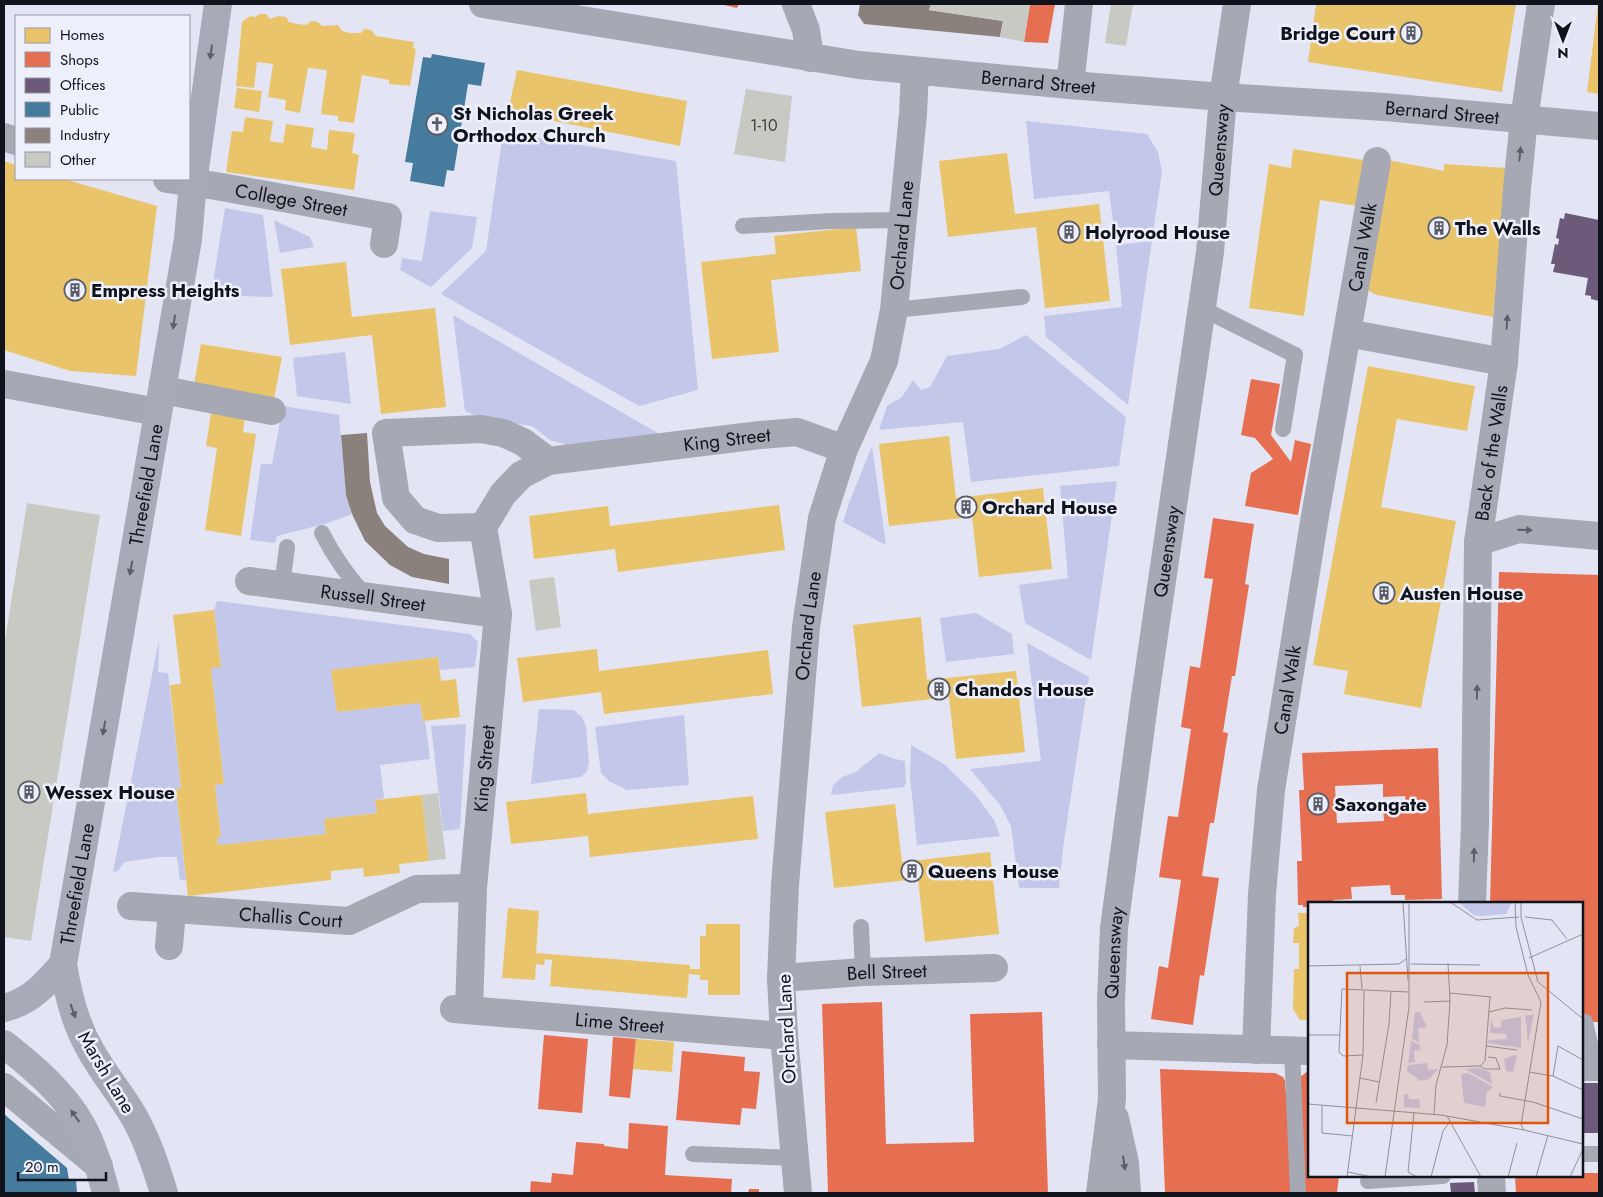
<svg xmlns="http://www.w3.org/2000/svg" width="1603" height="1197" font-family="Jost,sans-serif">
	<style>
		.green { fill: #c3c7e9 }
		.homes { fill: #e9c46a }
		.shops { fill: #e76f51; fill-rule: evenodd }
		.offices { fill: #6d597a }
		.public { fill: #457b9d }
		.industry { fill: #8a817c }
		.building { fill: #c8c9c3 }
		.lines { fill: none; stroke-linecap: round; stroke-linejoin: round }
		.service { stroke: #a6a8b3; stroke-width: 16 }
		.minor { stroke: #a6a8b3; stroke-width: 28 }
		.tertiary { stroke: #a6a8b3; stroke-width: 28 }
		.primary { stroke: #a8aab8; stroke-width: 28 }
		.oneway { fill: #5c5e6a }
		.oneway2 { fill: #5c5e68 }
		.labels { text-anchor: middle; stroke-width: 5; stroke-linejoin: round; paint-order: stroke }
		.number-label { font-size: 16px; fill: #3f4046 }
		.poi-label { font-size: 19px; font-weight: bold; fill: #11131c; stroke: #edeffa; text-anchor: start }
		.street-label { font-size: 19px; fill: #11131c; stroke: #edeffa }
		.inset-road { fill: none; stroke: #8f919e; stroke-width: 1 }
		.view { fill: #dd560d; fill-opacity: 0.15; stroke: #dd560d; stroke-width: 2.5 }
		.inset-edge { fill: none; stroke: #11131c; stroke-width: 2.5 }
	</style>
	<rect width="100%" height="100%" fill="#e3e5f4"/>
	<!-- green -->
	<g class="green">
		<polygon points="1026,121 1147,134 1158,152 1162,172 1153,232 1115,237 1109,191 1034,199"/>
		<polygon points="503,132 676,161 698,390 639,406 441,294 486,251"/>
		<polygon points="225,208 263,215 273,297 211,295"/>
		<polygon points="430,211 477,217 472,248 431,287 400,270 402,258 422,261"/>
		<polygon points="274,220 310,237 314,247 280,253"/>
		<polygon points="1152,241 1128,405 1046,337 1044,316 1122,307 1116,245"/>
		<polygon points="453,315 663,436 569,446 550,440 532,426 482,419 465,411"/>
		<polygon points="1026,335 1126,417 1119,466 971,482 963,422 879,430 887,406 902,397 913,380 921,390 930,387 947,356 999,349"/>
		<polygon points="345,352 351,404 297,396 293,358"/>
		<polygon points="283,406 339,415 346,495 352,514 328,523 277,536 275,543 250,540 261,464 272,464"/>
		<polygon points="872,446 886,545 843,522 849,503"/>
		<polygon points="1117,481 1091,660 1025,623 1019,585 1068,578 1060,486"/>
		<polygon points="217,601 470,634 478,642 475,667 440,670 438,657 332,670 337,712 420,703 423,721 425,721 430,759 380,765 384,798 375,800 377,813 325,819 326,834 218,845 217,837 221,836 215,785 224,783 211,668 221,666 214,610"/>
		<polygon points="976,613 1012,634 1014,654 946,662 940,618"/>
		<polygon points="159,640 158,672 168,673 181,789 176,790 186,880 180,880 177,857 159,857 124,862 118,871 113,872"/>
		<polygon points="1027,643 1089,677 1063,848 1059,888 1019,888 1011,826 1000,805 970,769 1041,761"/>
		<polygon points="539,709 574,710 582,717 586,727 589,762 587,771 581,777 531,784"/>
		<polygon points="684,715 689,785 627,790 609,781 601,773 595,727"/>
		<polygon points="466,724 460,829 443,831 431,726"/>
		<polygon points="911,745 944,764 975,794 994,820 1000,836 917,845 910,777"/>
		<polygon points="879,753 895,759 905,761 906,783 904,787 831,795 833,785 842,777 856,772"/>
	</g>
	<!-- homes -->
	<g class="homes">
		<polygon points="1316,4 1516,4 1502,92 1308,62"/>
		<polygon points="1598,4 1599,4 1599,94 1587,92"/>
		<polygon points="260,14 266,14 270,19 278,16 286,17 289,22 297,24 306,25 311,21 318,22 322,26 338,25 342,31 350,33 361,33 364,29 371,30 376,36 414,42 413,48 416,49 410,86 389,84 389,80 362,75 354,123 338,121 338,116 321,114 327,70 308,68 300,113 285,110 286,100 268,97 273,64 257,62 254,88 236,86 242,22 250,16 255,17"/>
		<polygon points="517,70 687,101 680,146 508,112"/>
		<polygon points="237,88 262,91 259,112 234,108"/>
		<polygon points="245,117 273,121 270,141 275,142 283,143 286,124 314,128 311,147 327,150 329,130 355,133 352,153 359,155 354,190 226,172 232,131 243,132"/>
		<polygon points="1293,149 1364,160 1357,206 1320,200 1304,316 1249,308 1269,164 1291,168"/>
		<polygon points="1007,153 1015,214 1099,204 1110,301 1045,308 1036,227 948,237 939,161"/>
		<polygon points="1388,160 1444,171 1444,164 1506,168 1493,317 1377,295 1369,291 1368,286"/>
		<polygon points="4,161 16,165 16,179 64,179 157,206 136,376 70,371 4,350"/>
		<polygon points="856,227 861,271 771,280 779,352 712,359 701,262 776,254 774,236"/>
		<polygon points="346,262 352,317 435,308 446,407 381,414 372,335 290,345 281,269"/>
		<polygon points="201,344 282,357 274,399 194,385"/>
		<polygon points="1368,366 1475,386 1467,431 1397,419 1381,507 1456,521 1421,708 1344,694 1348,671 1313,665"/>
		<polygon points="211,413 245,418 243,432 256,434 241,536 205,530 217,448 206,446"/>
		<polygon points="949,436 956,498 1043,488 1052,569 979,577 972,517 889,526 879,444"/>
		<polygon points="779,505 785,550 618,572 615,549 534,559 529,516 608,506 610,526"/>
		<polygon points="214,610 221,667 211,668 224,784 215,785 221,837 217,837 218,845 326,834 324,819 377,813 375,800 422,795 429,861 399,864 400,873 364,877 363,868 331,871 331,880 188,896 176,789 181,789 170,685 181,684 173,615"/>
		<polygon points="921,617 927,680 1016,671 1025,752 956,759 949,697 862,707 853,625"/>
		<polygon points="597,649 599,671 768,650 773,694 604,714 601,692 523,702 517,658"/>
		<polygon points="438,657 441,681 456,679 460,717 423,721 420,703 337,712 331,670"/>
		<polygon points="586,793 588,814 753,796 758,839 590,857 588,836 511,844 506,802"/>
		<polygon points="895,804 902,862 990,852 999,934 925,942 918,879 834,888 825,812"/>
		<polygon points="508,908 539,911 536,953 690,965 690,969 700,969 700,936 706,936 706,924 740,924 740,995 708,995 708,980 700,980 700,975 689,974 687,998 550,986 552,960 545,959 544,965 536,964 535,980 502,978"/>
		<polygon points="1298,913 1309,913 1309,1020 1300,1020 1293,1009 1294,969 1299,969 1299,943 1293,943 1294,928 1299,926"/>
		<polygon points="636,1039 674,1042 672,1072 633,1069"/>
	</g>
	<!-- shops -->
	<g class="shops">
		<polygon points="720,4 739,4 737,8"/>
		<polygon points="1030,4 1055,4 1048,43 1024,42"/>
		<polygon points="1251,379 1280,384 1271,435 1291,462 1295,440 1311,444 1298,515 1245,506 1251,473 1273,459 1255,438 1241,435"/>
		<polygon points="1213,518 1254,524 1245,584 1249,585 1235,676 1232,676 1223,732 1228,733 1214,823 1210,823 1202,876 1219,878 1204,976 1200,975 1193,1025 1151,1019 1159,966 1168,968 1181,880 1159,877 1168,816 1178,817 1191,729 1181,727 1190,666 1200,668 1213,579 1204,578"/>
		<polygon points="1499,572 1599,575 1599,1022 1582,1022 1582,903 1490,903"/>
		<path d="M1438,748L1442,899L1405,900V895H1391L1390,885L1351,887L1352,899L1333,900L1334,903H1309V907H1303V905H1298L1297,861H1302L1299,790H1304L1302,753ZM1383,784V797L1405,796L1406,807L1383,808L1384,821L1337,823L1335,786Z"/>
		<polygon points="882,1002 886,1144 974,1142 970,1014 1042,1012 1048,1193 828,1193 822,1004"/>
		<polygon points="544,1035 588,1039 582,1113 538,1109"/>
		<polygon points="613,1037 636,1039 630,1098 609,1096"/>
		<polygon points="682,1051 745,1057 744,1071 760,1072 756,1109 742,1108 740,1125 676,1120"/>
		<polygon points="1160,1069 1275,1073 1283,1077 1285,1081 1294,1193 1165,1193"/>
		<polygon points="1308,1071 1309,1071 1309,1176 1339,1176 1337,1193 1304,1193 1300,1077"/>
		<polygon points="629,1123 668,1126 665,1175 732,1179 731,1193 530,1193 531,1181 551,1183 552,1173 573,1175 576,1142 604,1144 604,1146 628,1149"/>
		<polygon points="1582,1173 1599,1173 1599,1193 1516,1193 1515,1176 1582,1176"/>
		<polygon points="749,1189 759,1189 759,1193 748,1193"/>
	</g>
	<!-- offices -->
	<g class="offices">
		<polygon points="1565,213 1599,220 1599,301 1591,299 1591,296 1585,295 1588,278 1553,272 1555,264 1551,264 1555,244 1558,245 1559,239 1556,238 1560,218 1564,219"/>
		<rect x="1582" y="1083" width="17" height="50"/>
		<polygon points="1474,1182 1475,1193 1451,1193 1450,1183"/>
	</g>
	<!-- public -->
	<g class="public">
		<polygon points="432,54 485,63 481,86 468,84 454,171 447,170 444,187 410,181 413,163 405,162 423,57 431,58"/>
		<polygon points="4,1114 67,1168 69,1180 76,1180 77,1193 4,1193"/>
	</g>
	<!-- industry -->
	<g class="industry">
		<polygon points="860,4 931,4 929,10 1003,21 1000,37 864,24 858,15"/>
		<polygon points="367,433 370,482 377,513 385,526 408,547 424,554 449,559 449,584 412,577 390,565 365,541 352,514 346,495 341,435"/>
	</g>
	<!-- building -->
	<g class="building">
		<polygon points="931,4 1030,4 1024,42 1000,37 1003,21 929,10"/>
		<polygon points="1111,4 1133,4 1126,46 1105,43"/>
		<polygon points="746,89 792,96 785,162 734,154"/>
		<polygon points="27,503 100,515 31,941 4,937 4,647"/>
		<polygon points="554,577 561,627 536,631 529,580"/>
		<polygon points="438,793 446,859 429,861 422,795"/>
	</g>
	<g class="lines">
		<!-- service -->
		<g class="service">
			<polyline points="743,226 831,221 904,220"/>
			<polyline points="1201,308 1295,355 1283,429"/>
			<polyline points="894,310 1022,297"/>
			<path d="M322,533C334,557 348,577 367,597"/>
			<polyline points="282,586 287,547"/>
			<polyline points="861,927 863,972"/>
			<polyline points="1585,1022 1591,1048 1599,1067"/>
			<polyline points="1292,1050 1298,1193"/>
			<polyline points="693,1154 795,1158"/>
			<polyline points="1582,1154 1599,1154"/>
			<polyline points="1368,1181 1443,1176"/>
		</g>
		<!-- minor -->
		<g class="minor">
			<polyline points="796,4 806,30 810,58"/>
			<polyline points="1070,85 1079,4"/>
			<polyline points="4,137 16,141"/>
			<path id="s1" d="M167,179L216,186L388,217L384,244"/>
			<polyline points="1347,333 1504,362"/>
			<polyline points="4,384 158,412"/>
			<polyline points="163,390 272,411"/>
			<polyline points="483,527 438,528 415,520 396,498 386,433 481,429 503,433 523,442 548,461"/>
			<polyline points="1478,542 1519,529 1599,536"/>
			<path id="s2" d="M249,581L498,614"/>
			<path id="s3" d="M1472,903L1475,824L1478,542L1504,362L1517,188L1524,119L1541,4"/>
			<path id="s4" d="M131,906L349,921L417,889L473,888"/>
			<polyline points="169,946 172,910"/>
			<path id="s5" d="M781,978L863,972L994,968"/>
			<path id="s6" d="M454,1009L784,1036"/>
			<path id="s7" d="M469,1010L473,888L498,614L483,527L503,494L521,475L548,461L760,435L797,432L844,449"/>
			<polyline points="1111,1045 1309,1051"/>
			<path id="s8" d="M1256,1050L1262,894L1271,790L1314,522L1377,161"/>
			<polyline points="1582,1067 1599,1067"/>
			<polyline points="4,1087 99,1166"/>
			<polyline points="1491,1176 1492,1193"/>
			<path id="s9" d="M798,1193L784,1036L781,978L785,885L806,627L822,518L844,449L884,361L894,310L913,114L915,71"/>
		</g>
		<!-- tertiary -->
		<g class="tertiary">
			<path id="s10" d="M483,4L859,65L1070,85L1223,97L1385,107L1599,126"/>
			<polyline points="1115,1118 1125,1163 1127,1193"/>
			<path id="s11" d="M1100,1193L1112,1099L1111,1001L1114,928L1144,704L1210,252L1223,97L1237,4"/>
		</g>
		<!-- primary -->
		<g class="primary">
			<path d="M4,1008C30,1002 46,984 63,964"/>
			<path d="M4,1044C33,1067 63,1092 81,1124C93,1145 100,1170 106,1193"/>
			<path id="s12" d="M164,1193C156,1167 147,1139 133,1115C120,1093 103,1073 91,1051C75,1024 68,994 63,964L188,239L193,183L218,4"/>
		</g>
	</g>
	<!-- one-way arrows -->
	<defs><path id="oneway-solid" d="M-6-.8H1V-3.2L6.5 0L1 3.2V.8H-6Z" transform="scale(1.25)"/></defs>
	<g class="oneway">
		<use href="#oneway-solid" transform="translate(211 52) rotate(98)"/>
		<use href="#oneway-solid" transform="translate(174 322) rotate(99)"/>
		<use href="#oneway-solid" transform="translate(131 568) rotate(100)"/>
		<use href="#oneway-solid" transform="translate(104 728) rotate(100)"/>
		<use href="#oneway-solid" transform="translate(73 1011) rotate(70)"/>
		<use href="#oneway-solid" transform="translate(75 1116) rotate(-125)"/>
	</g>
	<g class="oneway2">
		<use href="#oneway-solid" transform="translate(1520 154) rotate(-84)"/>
		<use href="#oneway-solid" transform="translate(1507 322) rotate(-86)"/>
		<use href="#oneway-solid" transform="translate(1525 530) rotate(2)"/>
		<use href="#oneway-solid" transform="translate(1477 692) rotate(-89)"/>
		<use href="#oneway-solid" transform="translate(1474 855) rotate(-88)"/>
		<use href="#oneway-solid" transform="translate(1124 1163) rotate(82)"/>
	</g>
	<!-- icons -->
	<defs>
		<g id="building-ring" transform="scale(1.125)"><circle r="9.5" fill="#edeffa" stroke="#5a5c68" stroke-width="1.5"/><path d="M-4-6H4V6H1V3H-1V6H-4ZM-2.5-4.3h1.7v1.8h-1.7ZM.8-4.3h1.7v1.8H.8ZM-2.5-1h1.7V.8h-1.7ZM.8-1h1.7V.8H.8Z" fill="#5a5c68"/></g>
		<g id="church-ring" transform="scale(1.125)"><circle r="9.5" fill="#edeffa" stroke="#5a5c68" stroke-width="1.5"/><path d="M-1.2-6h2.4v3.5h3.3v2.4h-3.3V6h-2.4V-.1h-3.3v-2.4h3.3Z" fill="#5a5c68"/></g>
	</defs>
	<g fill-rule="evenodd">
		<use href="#building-ring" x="1411" y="33"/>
		<use href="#church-ring" x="437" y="124"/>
		<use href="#building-ring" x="1439" y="228"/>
		<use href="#building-ring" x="1069" y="232"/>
		<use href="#building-ring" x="75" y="290"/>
		<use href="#building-ring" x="966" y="507"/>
		<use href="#building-ring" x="1384" y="593"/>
		<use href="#building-ring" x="939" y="689"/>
		<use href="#building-ring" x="29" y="792"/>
		<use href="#building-ring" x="1318" y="804"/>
		<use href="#building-ring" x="912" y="871"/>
	</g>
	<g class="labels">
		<!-- number labels -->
		<g class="number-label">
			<text x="764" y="131">1-10</text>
		</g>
		<!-- poi labels -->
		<g class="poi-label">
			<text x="1395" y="40" text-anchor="end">Bridge Court</text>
			<text x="453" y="120">St Nicholas Greek<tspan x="453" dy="22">Orthodox Church</tspan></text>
			<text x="1455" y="235">The Walls</text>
			<text x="1085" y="239">Holyrood House</text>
			<text x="91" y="297">Empress Heights</text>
			<text x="982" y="514">Orchard House</text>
			<text x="1400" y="600">Austen House</text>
			<text x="955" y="696">Chandos House</text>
			<text x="45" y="799">Wessex House</text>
			<text x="1334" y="811">Saxongate</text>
			<text x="928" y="878">Queens House</text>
		</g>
		<!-- street labels -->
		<g class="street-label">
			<text dy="7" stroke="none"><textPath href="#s10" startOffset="561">Bernard Street</textPath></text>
			<text dy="7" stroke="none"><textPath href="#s10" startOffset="966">Bernard Street</textPath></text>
			<text dy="7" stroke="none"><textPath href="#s11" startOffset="1051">Queensway</textPath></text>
			<text dy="7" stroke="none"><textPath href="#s1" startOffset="126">College Street</textPath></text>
			<text dy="7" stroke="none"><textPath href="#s9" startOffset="974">Orchard Lane</textPath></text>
			<text dy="7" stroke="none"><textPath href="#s8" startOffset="811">Canal Walk</textPath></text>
			<text dy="7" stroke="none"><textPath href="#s7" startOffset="761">King Street</textPath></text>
			<text dy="7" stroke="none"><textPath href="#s3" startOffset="451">Back of the Walls</textPath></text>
			<text dy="7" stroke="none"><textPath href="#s12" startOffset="739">Threefield Lane</textPath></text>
			<text dy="7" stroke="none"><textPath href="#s11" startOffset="646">Queensway</textPath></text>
			<text dy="7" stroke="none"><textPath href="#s2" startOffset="125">Russell Street</textPath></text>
			<text dy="7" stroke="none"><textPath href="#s9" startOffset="569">Orchard Lane</textPath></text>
			<text dy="7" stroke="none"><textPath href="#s8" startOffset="362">Canal Walk</textPath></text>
			<text dy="7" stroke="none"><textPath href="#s7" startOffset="242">King Street</textPath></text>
			<text dy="7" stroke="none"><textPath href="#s12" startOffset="334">Threefield Lane</textPath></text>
			<text dy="7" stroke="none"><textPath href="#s4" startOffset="160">Challis Court</textPath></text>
			<text dy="7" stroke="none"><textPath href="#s11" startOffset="241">Queensway</textPath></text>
			<text dy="7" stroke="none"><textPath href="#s5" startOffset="106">Bell Street</textPath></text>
			<text dy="7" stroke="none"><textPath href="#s6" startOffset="166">Lime Street</textPath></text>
			<text transform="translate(786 1029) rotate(-93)" y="7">Orchard Lane</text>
			<text transform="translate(107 1072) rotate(59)" y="7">Marsh Lane</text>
		</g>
	</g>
	<!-- overview -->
	<g transform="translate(1308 902)">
		<rect width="275" height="275" fill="#e3e5f4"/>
		<path d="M150,0H204L198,12L174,14L166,13ZM107,110H112L119,125L110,126L111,141L104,136ZM217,111L219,114L226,112L220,141ZM213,115V146L180,141L181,138L199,137L198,132L182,131L183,117L186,126L193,125V119L200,117ZM103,139L112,143V148L106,149L107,160L100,161ZM206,153L209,154L205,170L198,169L196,157ZM119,161L120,168L130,167L121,177L112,179L99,169L100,163ZM171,166L182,170L184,182L157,167ZM160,171L185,185L179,190L177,205L156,201L153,172ZM96,192H100L101,197H111L112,206L96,205Z" fill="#c3c7e9"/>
		<path class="inset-road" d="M142,0L169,18L211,15M207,0L208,25L220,73L233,100L213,223L216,228L275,242M213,0V15L230,80L275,117M95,1L100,78M217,15L244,18L259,37M221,56L275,32M103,62L172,63M0,64L91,62L98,57M52,64L54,87M142,91L183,95M116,100L142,99M181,110L197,106L224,108M0,133H32M178,144L209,148M55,153L35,154L31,150L34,87L101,90M172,164L177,167H192L188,156L180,155M134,165L172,164L177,159L182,95M221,170L245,174L275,188M245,174L250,144L275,158M52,176L71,180M192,191V194L225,200L275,217M68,201L81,122L83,90M0,202L133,213L216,228M14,203V231L45,234M106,211L100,270L109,275M126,213L128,183L139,143L142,99L140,61M139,214L173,275M40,270L64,275M39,275L55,153L56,89M77,275L101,105V2M123,275L135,229L141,221M200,275L209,241M228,275L240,233M262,275L275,247"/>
		<path class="view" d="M39,71H240V221H39Z"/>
		<rect width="275" height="275" class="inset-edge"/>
	</g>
	<!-- border -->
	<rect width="1603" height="1197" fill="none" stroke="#11131c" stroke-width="10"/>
	<!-- legend -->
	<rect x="15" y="15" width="175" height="165" fill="#edeffa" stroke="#9597a1"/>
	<rect x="25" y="28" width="25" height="15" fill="#e9c46a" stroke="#9597a1"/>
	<text x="60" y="40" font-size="15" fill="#11131c">Homes</text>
	<rect x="25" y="52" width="25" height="15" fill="#e76f51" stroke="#9597a1"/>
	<text x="60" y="65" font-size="15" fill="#11131c">Shops</text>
	<rect x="25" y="78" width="25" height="15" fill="#6d597a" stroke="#9597a1"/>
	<text x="60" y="90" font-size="15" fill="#11131c">Offices</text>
	<rect x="25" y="102" width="25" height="15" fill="#457b9d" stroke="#9597a1"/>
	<text x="60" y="115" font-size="15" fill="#11131c">Public</text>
	<rect x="25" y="128" width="25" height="15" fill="#8a817c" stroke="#9597a1"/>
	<text x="60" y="140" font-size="15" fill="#11131c">Industry</text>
	<rect x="25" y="152" width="25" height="15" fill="#c8c9c3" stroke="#9597a1"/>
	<text x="60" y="165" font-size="15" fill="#11131c">Other</text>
	<!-- north arrow -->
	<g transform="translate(1563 40) rotate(180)" stroke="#edeffa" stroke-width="4" paint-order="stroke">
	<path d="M0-4L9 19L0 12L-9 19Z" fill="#11131c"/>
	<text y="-8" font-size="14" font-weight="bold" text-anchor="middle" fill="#11131c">N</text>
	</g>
	<!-- scale -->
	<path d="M18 1172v8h88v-8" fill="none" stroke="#11131c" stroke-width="2.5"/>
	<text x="25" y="1172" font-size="15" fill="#11131c" stroke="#edeffa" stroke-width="4" paint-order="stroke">20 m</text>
</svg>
